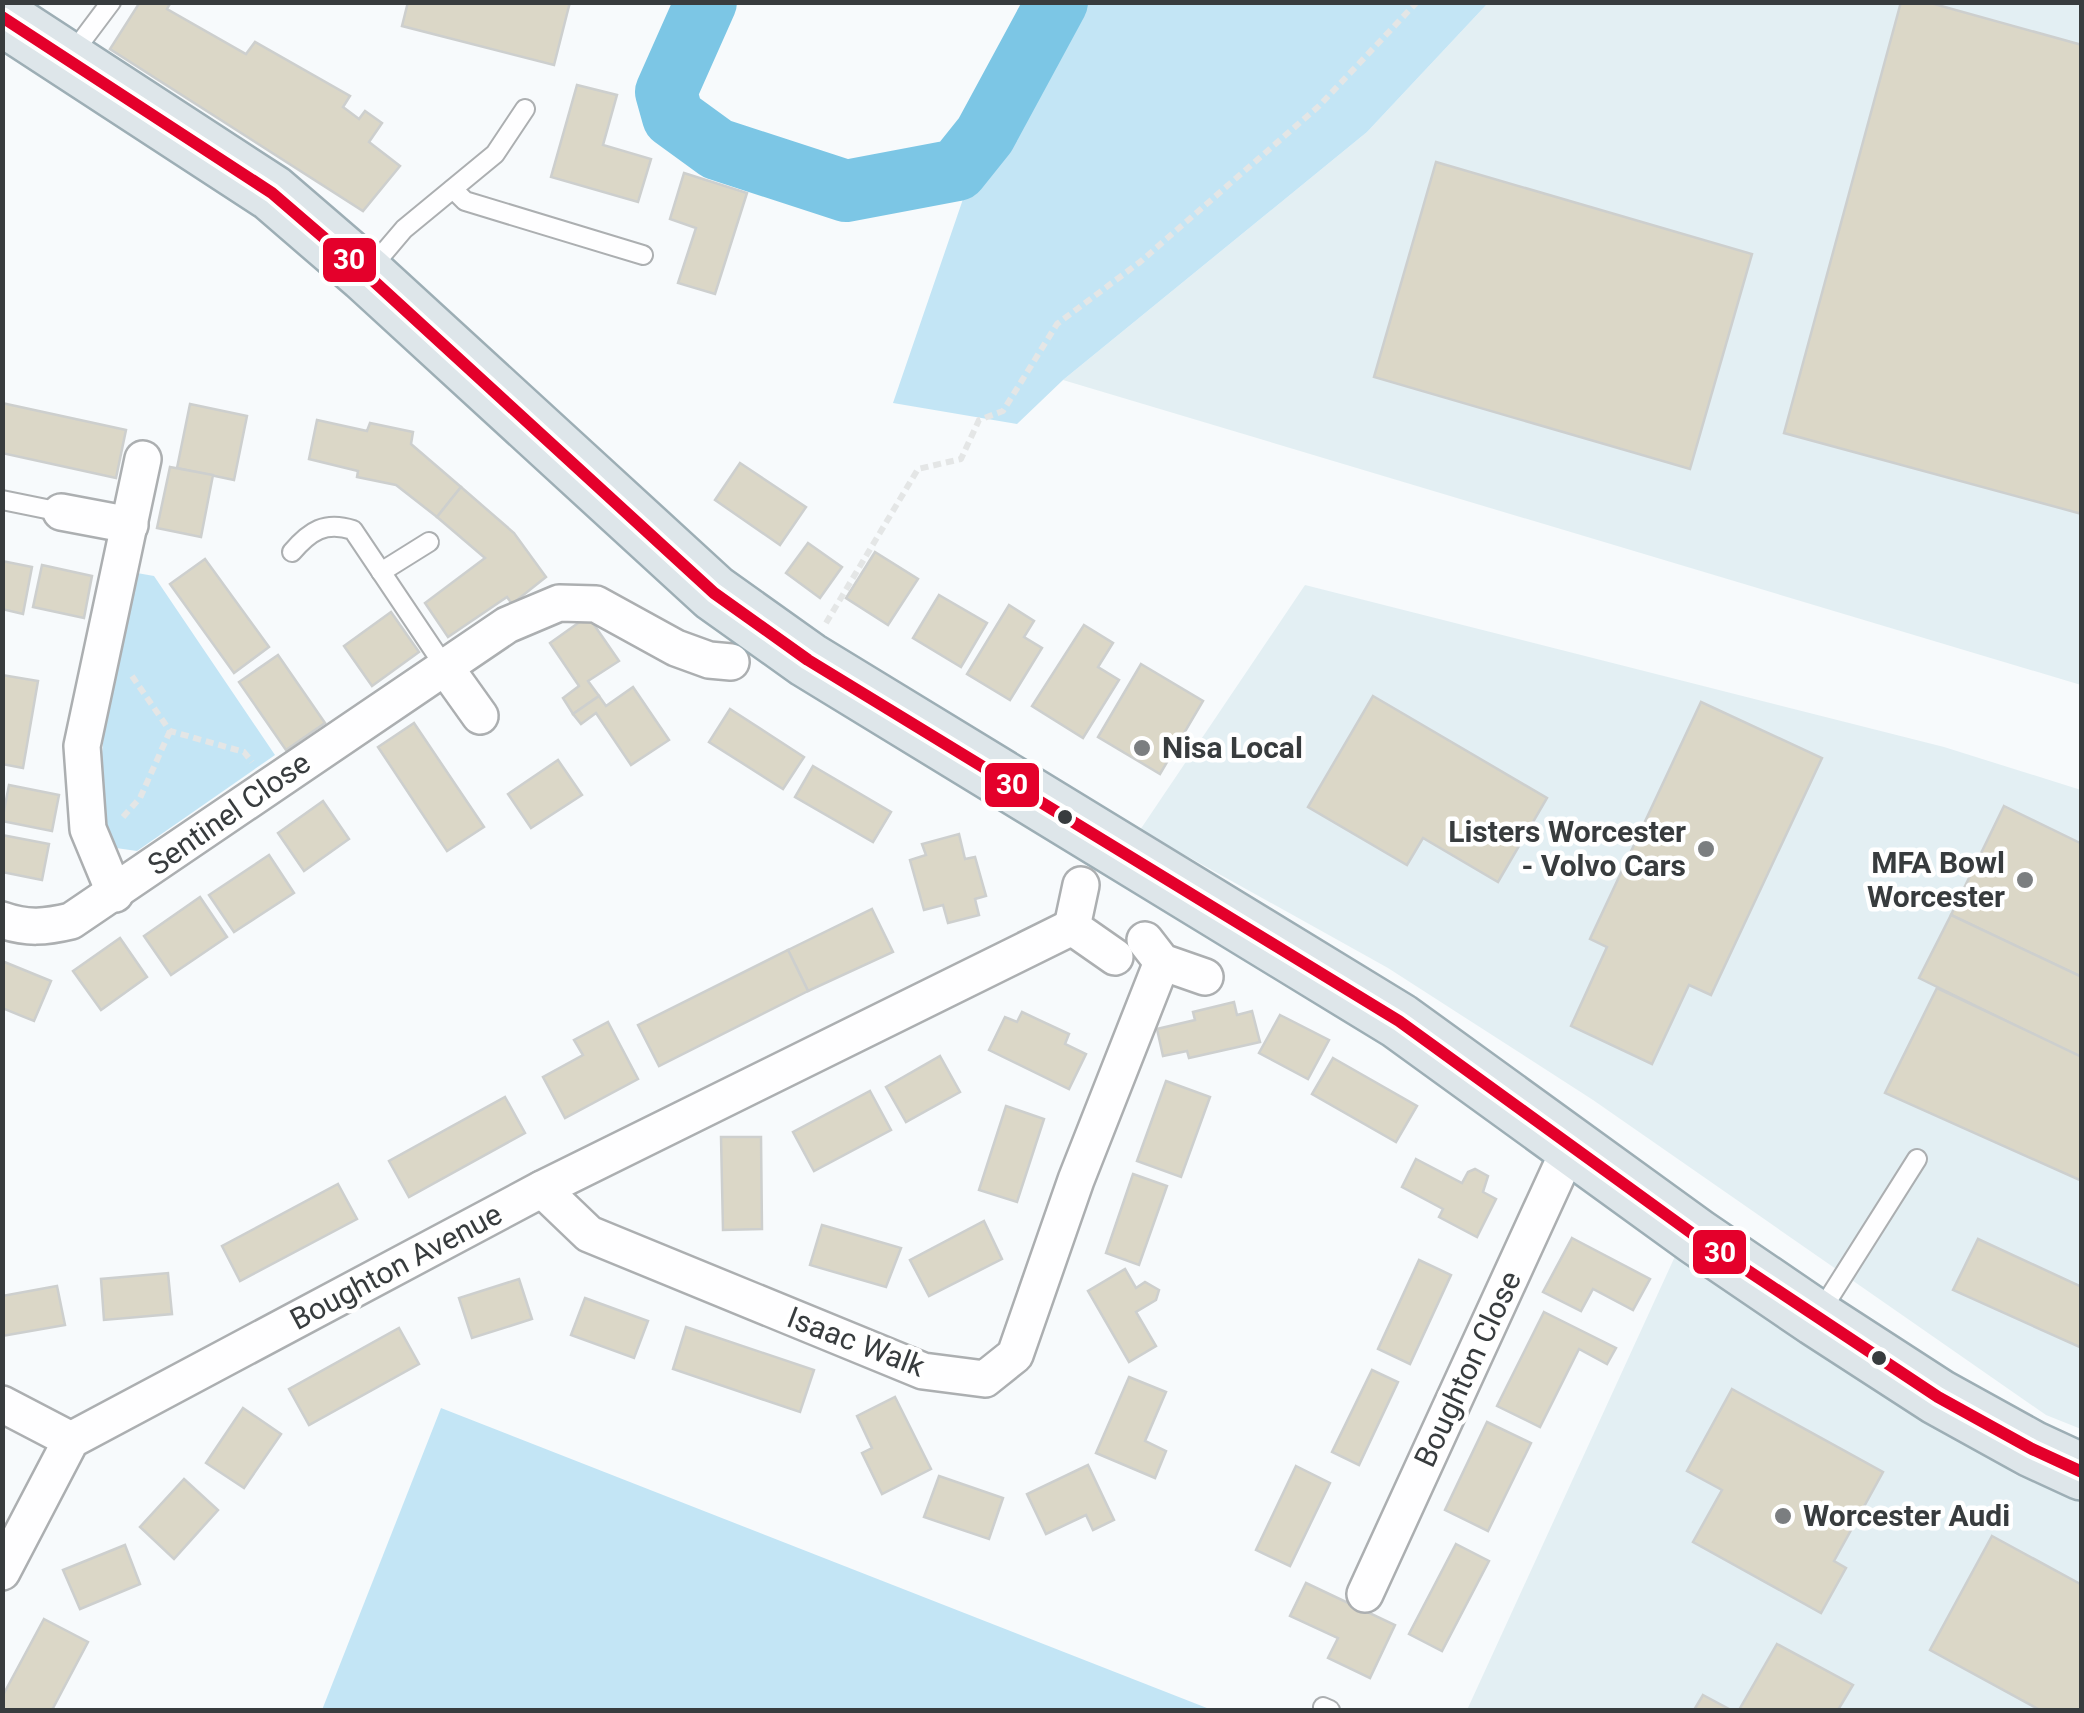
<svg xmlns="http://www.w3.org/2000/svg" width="2084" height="1713" font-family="Roboto,sans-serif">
<rect width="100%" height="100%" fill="#f7fafc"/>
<g fill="#e3eff3">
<path d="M1488,3h593v682l-1018,-305 304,-248z"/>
<path d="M1305,585l639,162 137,43v639l-35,-14 -453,-315 -205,-132 -248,-138z"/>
<path d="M1677,1252l339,223 65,28v207h-614z"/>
</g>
<g fill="#c3e5f5">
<path d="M1057,3h431l-121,129 -304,248 -46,44 -124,-21 92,-268z"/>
<path d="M137,573l17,3 121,179 -138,96 -21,-3c-37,-66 6,-203 21,-275z"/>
<path d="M441,1408l771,302h-890z"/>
</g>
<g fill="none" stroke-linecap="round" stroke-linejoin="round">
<path stroke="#7cc6e5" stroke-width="62" d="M706,2l-40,90 7,25 44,32 129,42 111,-21 28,-35 72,-133"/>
</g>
<g fill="#dbd7c7" stroke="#cdcfce" stroke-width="2.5">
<path d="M140,2h31l-4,7 79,45 9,-12 95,54 -7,11 16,12 6,-8 17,12 -13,19 31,24 -37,45 -253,-162z"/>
<path d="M408,2h162l-16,63 -152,-39z"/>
<path d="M1901,2h26l155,43v469l-298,-81z"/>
<path d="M577,85l40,10 -14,50 48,14 -13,43 -87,-25z"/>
<path d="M1436,162l316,92 -62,215 -316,-92z"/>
<path d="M684,173l63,20 -32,101 -37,-11 18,-55 -26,-9z"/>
<path d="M2,403l124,27 -10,48 -114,-25z"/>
<path d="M190,404l57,12 -13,64 -57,-12z"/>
<path d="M317,420l50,11 3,-8 43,9 -2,12 50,43 -24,30 -41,-32 -39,-8 1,-6 -49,-12z"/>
<path d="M740,463l66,44 -26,38 -65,-45z"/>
<path d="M170,467l43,8 -12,62 -44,-9z"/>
<path d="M461,487l53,46 32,44 -34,27 -5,-7 -59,40 -23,-34 60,-45 -48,-41z"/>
<path d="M808,543l34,24 -22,31 -34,-25z"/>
<path d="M875,552l43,27 -30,46 -42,-27z"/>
<path d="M205,559l64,88 -35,26 -64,-89z"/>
<path d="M2,561l30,6 -9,47 -21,-5z"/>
<path d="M42,565l50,11 -8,42 -51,-11z"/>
<path d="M939,595l48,28 -26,44 -48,-29z"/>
<path d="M1009,605l25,16 -10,16 18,11 -32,52 -43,-26z"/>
<path d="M391,612l28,40 -47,34 -28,-40z"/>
<path d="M588,616l31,45 -31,20 11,15 -26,18 -10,-16 16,-12 -29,-43z"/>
<path d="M1084,625l29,18 -15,24 21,13 -36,58 -51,-32z"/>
<path d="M278,655l47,68 -39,27 -47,-68z"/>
<path d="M1141,664l62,37 -43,73 -62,-37z"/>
<path d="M2,675l36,6 -15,87 -21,-4z"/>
<path d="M633,687l36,53 -38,25 -35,-52 -15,11 -8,-10 26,-18 7,10z"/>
<path d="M1373,696l174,102 -49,84 -75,-44 -16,27 -99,-58z"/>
<path d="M1701,702l121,56 -111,237 -22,-10 -37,79 -81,-38 36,-79 -17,-8z"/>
<path d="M730,709l74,48 -21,32 -74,-47z"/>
<path d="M414,723l70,104 -37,24 -69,-104z"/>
<path d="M558,760l24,35 -51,33 -23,-34z"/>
<path d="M813,766l78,46 -18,30 -78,-45z"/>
<path d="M9,785l50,10 -7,36 -50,-10z"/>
<path d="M323,801l26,38 -45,32 -26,-38z"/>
<path d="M2004,806l78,38v133l-131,-62z"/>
<path d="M959,834l6,25 10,-2 11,39 -11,3 4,16 -31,8 -5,-18 -19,5 -14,-50 16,-5 -4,-11z"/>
<path d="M2,835l47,9 -7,36 -40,-8z"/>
<path d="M269,855l25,38 -60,39 -25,-37z"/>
<path d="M200,897l27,40 -56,38 -27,-39z"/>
<path d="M872,909l21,43 -85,39 -20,-41z"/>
<path d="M1951,915l131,62v81l-163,-80z"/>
<path d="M120,938l27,39 -46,33 -28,-39z"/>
<path d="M788,950l20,41 -149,75 -21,-41z"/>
<path d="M2,961l49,20 -17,40 -32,-13z"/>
<path d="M1937,988l145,69v124l-197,-88z"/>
<path d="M1234,1002l3,13 15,-4 8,31 -71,16 -2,-7 -24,5 -6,-27 38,-9 -2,-8z"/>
<path d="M1022,1012l47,22 -4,10 21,10 -17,35 -80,-39 16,-33 12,5z"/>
<path d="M1280,1015l49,25 -21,39 -49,-26z"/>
<path d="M608,1022l30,57 -73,39 -22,-41 40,-22 -9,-15z"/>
<path d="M940,1056l20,36 -54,30 -20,-35z"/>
<path d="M1333,1058l84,48 -21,36 -84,-48z"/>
<path d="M1166,1081l44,16 -29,80 -44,-16z"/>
<path d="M870,1091l21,39 -77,41 -21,-39z"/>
<path d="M505,1097l20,36 -116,64 -20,-36z"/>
<path d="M1006,1106l38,13 -27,83 -38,-12z"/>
<path d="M721,1137h40l1,92 -39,1z"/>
<path d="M1416,1159l46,24 6,-11 7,-3 13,7 -5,16 13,7 -19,38 -38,-20 4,-8 -41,-22z"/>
<path d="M1133,1174l34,12 -28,79 -33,-12z"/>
<path d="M338,1184l19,35 -117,62 -18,-35z"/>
<path d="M984,1221l18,38 -73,37 -19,-36z"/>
<path d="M822,1225l79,23 -15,39 -76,-22z"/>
<path d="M1572,1238l78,41 -17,31 -40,-21 -12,22 -38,-19z"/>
<path d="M1978,1239l104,48v61l-129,-58z"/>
<path d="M1419,1260l32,15 -41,89 -32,-15z"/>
<path d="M1125,1269l11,19 9,-6 14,8 -3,10 -20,12 20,34 -27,16 -41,-71z"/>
<path d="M168,1273l4,41 -68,6 -3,-41z"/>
<path d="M519,1279l13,40 -60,19 -13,-40z"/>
<path d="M57,1286l8,39 -63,11v-40z"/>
<path d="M585,1298l63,23 -14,37 -63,-23z"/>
<path d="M1544,1312l72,36 -9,16 -28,-15 -39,78 -43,-21z"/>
<path d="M686,1327l128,43 -14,42 -127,-43z"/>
<path d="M399,1328l20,36 -110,61 -20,-36z"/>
<path d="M1372,1370l26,12 -39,83 -27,-13z"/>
<path d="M1129,1377l37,15 -21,49 21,10 -11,27 -59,-25z"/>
<path d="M1732,1389l151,83 -49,89 12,7 -25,45 -128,-71 29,-52 -35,-19z"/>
<path d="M895,1397l36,72 -49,25 -20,-41 10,-5 -15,-32z"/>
<path d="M243,1408l38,26 -37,54 -38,-25z"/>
<path d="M1487,1422l44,21 -43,88 -43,-21z"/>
<path d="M1088,1465l26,55 -21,10 -7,-15 -40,19 -19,-40z"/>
<path d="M1296,1466l34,17 -40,83 -34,-16z"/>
<path d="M939,1476l64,22 -14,41 -65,-22z"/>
<path d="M184,1479l34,31 -44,49 -34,-32z"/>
<path d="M1992,1536l90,49v125h-42l-110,-60z"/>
<path d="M1456,1544l33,17 -47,90 -33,-17z"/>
<path d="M125,1545l15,39 -60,25 -17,-39z"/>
<path d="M1306,1583l89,42 -25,53 -42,-20 10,-20 -48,-22z"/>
<path d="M44,1619l44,23 -36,68h-50v-13z"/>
<path d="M1777,1644l76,41 -15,25h-99z"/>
<path d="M1703,1695l28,15h-37z"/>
</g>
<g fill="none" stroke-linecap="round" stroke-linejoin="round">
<defs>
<g id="service">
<path d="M72,54l39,-52"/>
<path d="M453,189l12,12 178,54"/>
<path d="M370,269l34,-40 91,-75 30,-45"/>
<path d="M2,500l59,12"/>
<path d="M292,552c18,-21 33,-31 61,-22l92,137"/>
<path d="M381,572l48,-30"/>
<path d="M1819,1314l98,-155"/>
<path d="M1323,1707l7,3"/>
</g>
<g id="minor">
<path d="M61,512l69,13"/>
<path d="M445,667l35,49"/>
<path d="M1081,885l-9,42 43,30"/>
<path d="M115,894l-27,-65 -6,-83 61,-287"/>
<path d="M2,920c25,9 44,7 69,1l436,-296 52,-22 37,1 80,44 33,12 22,2"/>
<path d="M1145,940l17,22 43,15"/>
<path d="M542,1189l47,45 334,137 62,8 30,-24 61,-175 86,-218"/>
<path d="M2,1404l69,36"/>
<path d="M2,1572l69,-132 471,-251 530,-262"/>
<path d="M1365,1594l206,-449"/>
</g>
<path id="primary" d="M2,17l270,176 94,81 348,319 94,67 591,361 298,216 119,81 122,79 94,52 50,23"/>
</defs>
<use href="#service" stroke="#acafb1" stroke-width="22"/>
<use href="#minor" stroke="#acafb1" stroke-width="40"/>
<use href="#primary" stroke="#9daeb5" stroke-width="60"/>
<g stroke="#e4e6e6" stroke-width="6" stroke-dasharray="8 5" stroke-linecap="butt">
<path d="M826,623l92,-154 43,-10 18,-39 24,-9 54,-87 83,-62 179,-156 98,-104"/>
<path d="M132,676l38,55 74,21 8,10"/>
<path d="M123,817l17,-19 30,-67"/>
</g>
<use href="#service" stroke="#fefeff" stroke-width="18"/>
<use href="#minor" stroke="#fefeff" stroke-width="35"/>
<use href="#primary" stroke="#dee6ea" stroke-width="55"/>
<defs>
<path id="bus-1" d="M2,17l270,176 94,81 348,319 94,67 591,361 298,216 241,160 94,52 50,23"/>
</defs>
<use href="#bus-1" stroke="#fff" stroke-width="20"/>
<use href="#bus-1" stroke="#e4002b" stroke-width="12"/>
</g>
<g fill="#7b7e80" stroke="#fff" stroke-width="4">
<circle cx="1142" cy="748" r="10"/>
<circle cx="1706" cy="849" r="10"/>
<circle cx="2025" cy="880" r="10"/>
<circle cx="1783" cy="1516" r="10"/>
</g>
<g fill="#383c3e" stroke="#fff" stroke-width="4">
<circle cx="1065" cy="817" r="9"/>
<circle cx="1879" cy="1358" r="9"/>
</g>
<g text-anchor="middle" stroke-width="9" stroke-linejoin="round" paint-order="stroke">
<g font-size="30" font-weight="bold" fill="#383c3e" stroke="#fff" text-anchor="start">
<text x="1162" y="758">Nisa Local</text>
<text x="1686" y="842" text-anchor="end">Listers Worcester<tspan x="1686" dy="34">- Volvo Cars</tspan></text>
<text x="2005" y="873" text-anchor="end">MFA Bowl<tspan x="2005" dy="34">Worcester</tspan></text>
<text x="1803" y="1526">Worcester Audi</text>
</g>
<g font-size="30" fill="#383c3e" stroke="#fff">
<text transform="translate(229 814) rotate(-35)" y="10">Sentinel Close</text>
<text transform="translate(396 1267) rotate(-28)" y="10">Boughton Avenue</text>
<text transform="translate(856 1342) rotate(21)" y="10">Isaac Walk</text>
<text transform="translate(1468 1369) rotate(-65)" y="10">Boughton Close</text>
</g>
</g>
<g stroke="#fff" stroke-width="4">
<rect x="321" y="236" width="57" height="48" rx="10" fill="#e4002b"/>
<rect x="983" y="761" width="58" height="48" rx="10" fill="#e4002b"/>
<rect x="1691" y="1228" width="57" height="48" rx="10" fill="#e4002b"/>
</g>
<g font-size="28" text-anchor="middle" font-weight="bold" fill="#fff">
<text x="349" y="269">30</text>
<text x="1012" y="794">30</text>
<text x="1720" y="1262">30</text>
</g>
<rect width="2084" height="1713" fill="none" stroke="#383c3e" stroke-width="10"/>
</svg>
